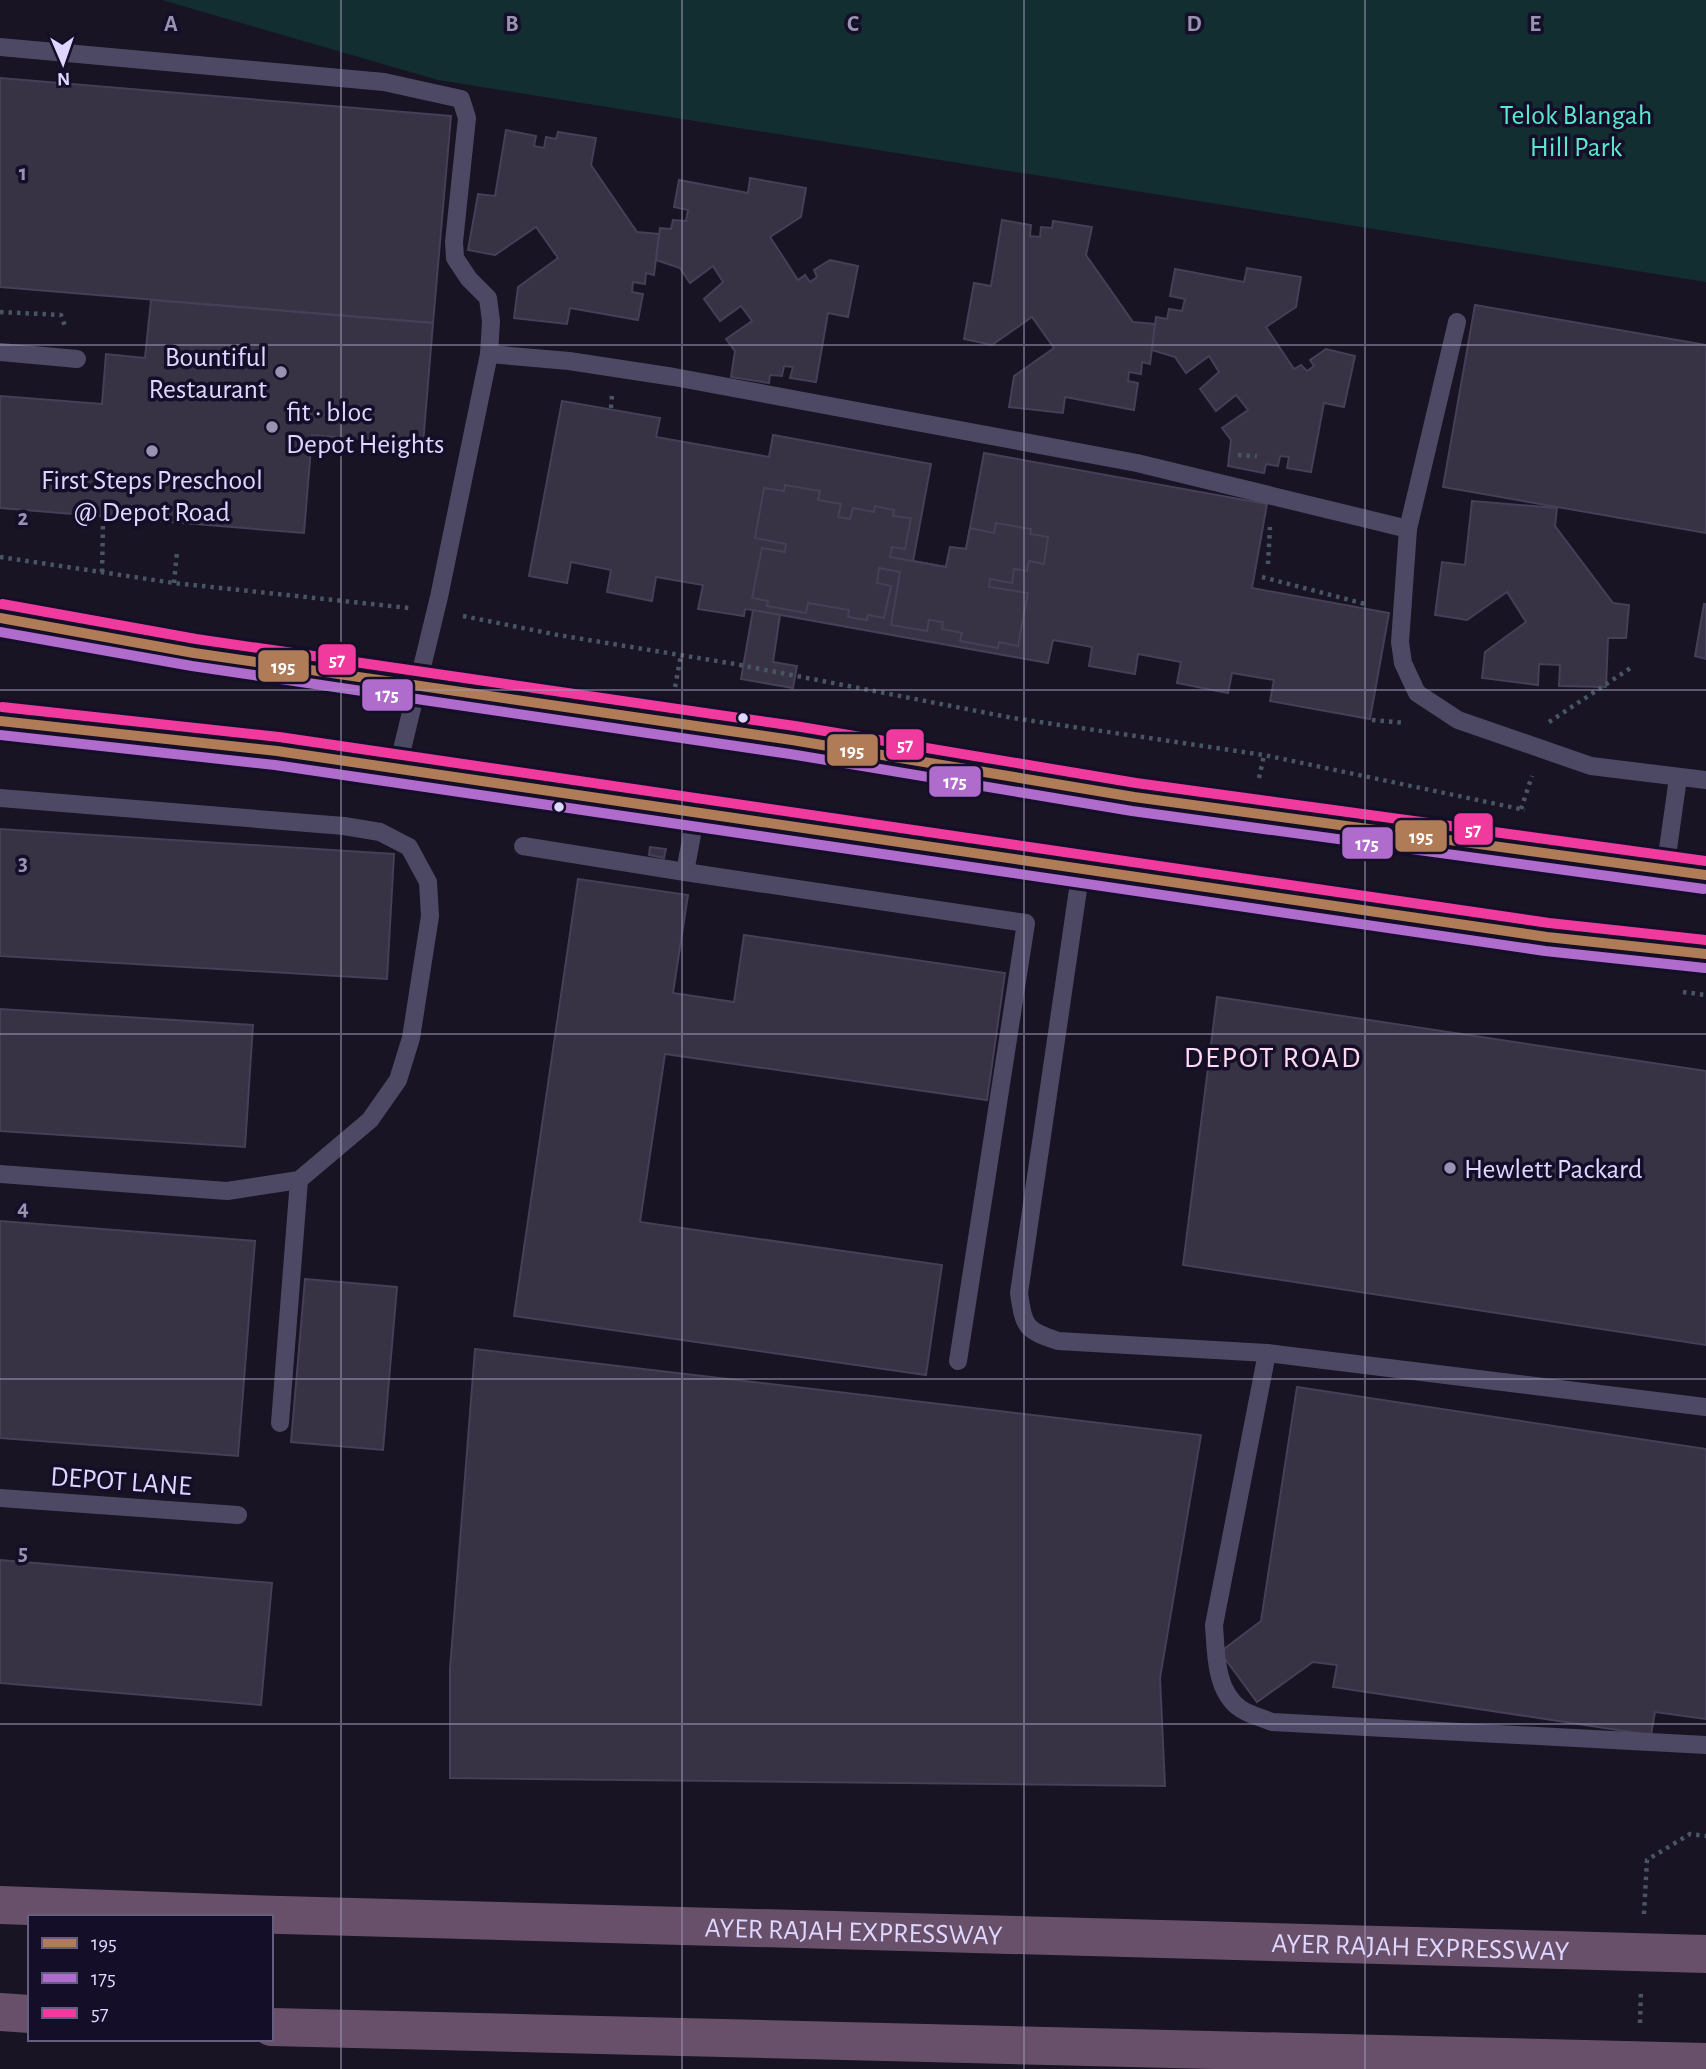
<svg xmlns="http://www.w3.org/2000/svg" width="1706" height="2069" font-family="'Alegreya Sans',sans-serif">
<rect width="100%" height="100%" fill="#181423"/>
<path fill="#122e31" d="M162,0h1544v282l-1268,-202z"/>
<g fill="#383245" stroke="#453f57" stroke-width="2">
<path d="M0,78l451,38 -18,207 -433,-36z"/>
<path d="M506,130l30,6 -2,10 10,2 2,-11 10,2 2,-7 38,6 -5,27 46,67 22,2 -5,41 -8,-2 -1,11 -12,-2 -1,10 11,2 -5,26 -68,-12 -3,16 -53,-6 4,-31 40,-29 -22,-31 -41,28 -27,-5 10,-56 17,2z"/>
<path d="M750,178l56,10 -5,29 -31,20 28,43 7,-5 5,7 7,-5 -3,-7 16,-10 28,6 -10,51 -20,-4 -12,69 -26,-4 3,-11 -9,-1 -2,10 -12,-1 -1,8 -38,-6 4,-26 -9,-12 26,-18 -11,-15 -21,15 -16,-22 19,-17 -10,-16 -23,17 -10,-15 -24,-8 4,-32 11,1 2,-9 13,1 2,-11 -14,-3 5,-27 69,13z"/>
<path d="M1002,220l29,5 -1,11 10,1 1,-10 11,1 1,-7 39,6 -6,28 47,67 22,2 -5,40 -8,-2 -1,12 -12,-2 -1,9 10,2 -4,27 -69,-13 -2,16 -54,-6 5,-31 40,-28 -22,-31 -40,28 -28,-6 10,-56 17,3z"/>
<path d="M1247,268l54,9 -5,30 -30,20 28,42 7,-4 6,6 7,-5 -4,-6 16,-11 29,7 -11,51 -20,-4 -13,69 -24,-4 2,-11 -9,-1 -2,10 -12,-2 -2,9 -36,-7 3,-26 -9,-12 26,-18 -12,-15 -20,16 -16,-22 19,-17 -10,-16 -23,17 -11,-16 -23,-7 4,-33 11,2 2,-10 13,2 3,-12 -15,-3 5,-27 69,13z"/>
<path d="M151,300l282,23 -10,121 -111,-9 -8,98 -304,-25v-112l102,8 4,-50 39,4z"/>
<path d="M1475,305l231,40v188l-263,-46z"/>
<path d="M562,401l98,17 -4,19 113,20 4,-22 158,29 -18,97 33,6 4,-20 16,2 18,-96 283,51 -15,84 137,25 -19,106 -100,-18 4,-21 -42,-7 -4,20 -51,-10 4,-21 -43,-8 -3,20 -46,-8 3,-19 -39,-7 -5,23 -295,-53 -8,-1 -1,7 -46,-7 5,-24 -47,-8 -4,24 -45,-9 4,-22 -40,-8 -4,21 -38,-7z"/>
<path d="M785,485l35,6 -2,9 23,4 -3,13 12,2 3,-11 21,4 1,-6 19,4 -1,6 18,2 -6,31 -13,-2 -2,10 56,10 4,-20 16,2 4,-21 24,5 2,-10 35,6 -1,5 18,3 -4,27 -15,-3 -2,10 -13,-2 -2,14 -22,-4 -1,8 39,6 -10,53 -19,-4 -1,6 -38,-7 2,-8 -20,-4 1,-7 -14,-2 -2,11 -36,-6 9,-53 -21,-4 -2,15 14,3 -7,32 -16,-3 -1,5 -19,-3 1,-7 -41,-7 -2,10 -39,-7 1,-5 -16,-3 10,-50 23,4 1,-8 -31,-6 9,-50 20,3z"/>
<path d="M1472,501l85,7 -2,18 58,77 16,2 -3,33h-18l-2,49 -47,-1 1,-21 -21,-1 -1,21 -56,-7 3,-26 41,-30 -19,-30 -40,28 -32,-5 7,-53 23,3z"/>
<path d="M1704,604h2v55l-11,-3z"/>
<path d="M753,610l27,5 -7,47 24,4 -4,22 -52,-9z"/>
<path d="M0,829l394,25 -7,125 -387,-23z"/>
<path d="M650,847l16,2 -2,9 -15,-3z"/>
<path d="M578,879l110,16 -15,98 61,9 10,-67 261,38 -18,127 -322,-46 -25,168 302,43 -16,110 -412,-59z"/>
<path d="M1217,997l489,74v274l-523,-80z"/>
<path d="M0,1009l253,16 -8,122 -245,-16z"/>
<path d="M0,1221l255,20 -17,215 -238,-18z"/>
<path d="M305,1279l92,8 -14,163 -92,-8z"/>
<path d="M475,1349l726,86 -41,243 5,108 -715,-8v-109z"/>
<path d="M1297,1387l409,62v270l-51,-7 -4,23 -318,-48 4,-22 -24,-3 -56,40 -37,-50 41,-31z"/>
<path d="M0,1560l272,23 -11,122 -261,-22z"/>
</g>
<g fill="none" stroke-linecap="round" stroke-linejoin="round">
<g stroke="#485565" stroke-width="4.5" stroke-dasharray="3.5 5" stroke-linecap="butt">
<path d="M0,312l61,3 5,14"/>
<path d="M611,408l1,-13"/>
<path d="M1238,455l19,1"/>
<path d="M0,557l174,26 235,25"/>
<path d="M1268,564l2,-37"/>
<path d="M102,572l1,-49"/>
<path d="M1262,577l107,28"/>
<path d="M174,583l3,-31"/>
<path d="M463,616l95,19 177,29 278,54 251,37 261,55"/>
<path d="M675,687l6,-32"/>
<path d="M1372,720l34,3"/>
<path d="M1549,722l83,-55"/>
<path d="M1259,778l5,-23"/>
<path d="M1521,809l11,-33"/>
<path d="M1683,992l23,3"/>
<path d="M1644,1914l3,-54 43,-26 16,2"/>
<path d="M1640,2023l1,-34"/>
</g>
<g stroke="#4d4964" stroke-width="18">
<path d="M0,47l384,35 77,17 6,19 -13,124 1,16 14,21 19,19 3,23 -2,33 -50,243 -42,173"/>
<path d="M1457,322l-49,207 -8,113 3,21 14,30 41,27 133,46 115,14"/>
<path d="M0,352l77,7"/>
<path d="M489,354l80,7 105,16 463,86 271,66"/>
<path d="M0,798l344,28 36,6 29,15 19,35 2,34 -19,122 -13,42 -28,40 -71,60 -72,11 -227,-17"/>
<path d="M696,813l-11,59 341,51 -68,438"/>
<path d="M523,846l162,26"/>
<path d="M1081,869l-62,424c5,34 6,37 39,48l209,12 439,54"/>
<path d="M1665,870l13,-92"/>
<path d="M1267,1353l-53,272c2,27 1,67 27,84 9,6 21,9 31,13l434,23"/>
<path d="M280,1423l19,-243"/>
<path d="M0,1498l238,17"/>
</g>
<g stroke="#4d4964" stroke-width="33">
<path d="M0,618c74,12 147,28 222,39 304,46 609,83 912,140l572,78"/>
<path d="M0,721l277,30 1270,186 159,17"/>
</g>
<g stroke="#68506a" stroke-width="38">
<path id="s1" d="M0,1905l248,9 1458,40"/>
<path d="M0,2012l30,2"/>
<path d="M271,2027l1435,35"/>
</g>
<defs>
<g id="bus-1">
<path d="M0,618l194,35 598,87 342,57 572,78"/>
<path d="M0,721l277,30 1270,186 159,17"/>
</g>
<g id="bus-2">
<path d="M0,632l192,34 598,88 342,57 572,78"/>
<path d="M0,735l275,30 1270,186 160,17"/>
</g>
<g id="bus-3">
<path d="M2,604l194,35 599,87 341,57 570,78"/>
<path d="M2,707l277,30 1270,186 157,17"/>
</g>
</defs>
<use href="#bus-1" stroke="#150e29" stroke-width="16"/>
<use href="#bus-2" stroke="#150e29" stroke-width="16"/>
<use href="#bus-3" stroke="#150e29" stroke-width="16"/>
<use href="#bus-1" stroke="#b07c57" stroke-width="10"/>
<use href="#bus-2" stroke="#b06ccc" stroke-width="10"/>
<use href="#bus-3" stroke="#f13a9d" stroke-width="10"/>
</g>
<path fill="none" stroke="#9993b2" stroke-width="2" stroke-opacity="0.55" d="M341,0v2069M682,0v2069M1024,0v2069M1365,0v2069M0,345h1706M0,690h1706M0,1034h1706M0,1379h1706M0,1724h1706"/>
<g fill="#9993b2" stroke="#150e29" stroke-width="2.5">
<circle cx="281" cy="372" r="7"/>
<circle cx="272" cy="427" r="7"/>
<circle cx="152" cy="451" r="7"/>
<circle cx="1450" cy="1168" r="7"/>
</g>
<g fill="#dfd7ff" stroke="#150e29" stroke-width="2.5">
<circle cx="743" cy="718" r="6"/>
<circle cx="559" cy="807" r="6"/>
</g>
<g text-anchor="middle" stroke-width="7" stroke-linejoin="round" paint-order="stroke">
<g font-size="28" fill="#5be7d0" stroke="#150e29">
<text x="1576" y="124">Telok Blangah<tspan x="1576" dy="32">Hill Park</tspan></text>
</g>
<g font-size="28" fill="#dfd7ff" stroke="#150e29" text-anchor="start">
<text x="267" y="366" text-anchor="end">Bountiful<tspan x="267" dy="32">Restaurant</tspan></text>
<text x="286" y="421">fit · bloc<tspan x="286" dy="32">Depot Heights</tspan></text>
<text x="152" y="489" text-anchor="middle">First Steps Preschool<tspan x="152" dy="32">@ Depot Road</tspan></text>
<text x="1464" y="1178">Hewlett Packard</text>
</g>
<g font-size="28" fill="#dfd7ff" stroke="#150e29">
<text transform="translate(121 1480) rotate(4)" y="10">DEPOT LANE</text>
<text dy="10" stroke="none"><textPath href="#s1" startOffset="854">AYER RAJAH EXPRESSWAY</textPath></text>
<text dy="10" stroke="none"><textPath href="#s1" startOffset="1421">AYER RAJAH EXPRESSWAY</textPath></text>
</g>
<g font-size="30" letter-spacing="2" fill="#ffd9ee" stroke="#150e29">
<text x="1273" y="1067">DEPOT ROAD</text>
</g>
</g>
<g font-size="23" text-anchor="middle" font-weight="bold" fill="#9993b2" stroke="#150e29" stroke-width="7" stroke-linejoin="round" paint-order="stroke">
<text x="171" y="31">A</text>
<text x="512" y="31">B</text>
<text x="853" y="31">C</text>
<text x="1194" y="31">D</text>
<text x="1535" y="31">E</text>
<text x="23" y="180">1</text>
<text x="23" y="525">2</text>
<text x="23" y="870">3</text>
<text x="23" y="1215">4</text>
<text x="23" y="1560">5</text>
</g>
<g stroke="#150e29" stroke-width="2.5">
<rect x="317" y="643" width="40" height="33" rx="7" fill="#f13a9d"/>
<rect x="257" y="649" width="53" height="34" rx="7" fill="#b07c57"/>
<rect x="361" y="678" width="53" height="34" rx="7" fill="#b06ccc"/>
<rect x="885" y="728" width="40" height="33" rx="7" fill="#f13a9d"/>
<rect x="826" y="733" width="53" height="34" rx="7" fill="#b07c57"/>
<rect x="928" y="765" width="54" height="33" rx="7" fill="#b06ccc"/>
<rect x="1453" y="812" width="41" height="34" rx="7" fill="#f13a9d"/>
<rect x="1394" y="819" width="54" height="34" rx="7" fill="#b07c57"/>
<rect x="1341" y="826" width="53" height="34" rx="7" fill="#b06ccc"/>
</g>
<g font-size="19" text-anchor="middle" font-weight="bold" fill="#fff">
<text x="337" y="666">57</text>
<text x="283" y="673">195</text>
<text x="387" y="701">175</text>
<text x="905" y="751">57</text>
<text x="852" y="757">195</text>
<text x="955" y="788">175</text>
<text x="1473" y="836">57</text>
<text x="1421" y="843">195</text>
<text x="1367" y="850">175</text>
</g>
<rect x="28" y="1915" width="245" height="126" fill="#150e29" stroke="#665e7f" stroke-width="2"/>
<rect x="42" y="1938" width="35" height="10" fill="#b07c57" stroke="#665e7f" stroke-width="2"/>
<text x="91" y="1950" font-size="21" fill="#dfd7ff">195</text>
<rect x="42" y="1973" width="35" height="10" fill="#b06ccc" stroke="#665e7f" stroke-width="2"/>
<text x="91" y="1985" font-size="21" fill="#dfd7ff">175</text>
<rect x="42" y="2008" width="35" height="10" fill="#f13a9d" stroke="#665e7f" stroke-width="2"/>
<text x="91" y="2020" font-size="21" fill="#dfd7ff">57</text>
<g transform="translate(63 63) rotate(178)" stroke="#150e29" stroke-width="5" paint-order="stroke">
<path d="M0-5L12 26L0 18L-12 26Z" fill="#dfd7ff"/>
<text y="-10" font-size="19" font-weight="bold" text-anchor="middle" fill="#dfd7ff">N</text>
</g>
</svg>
